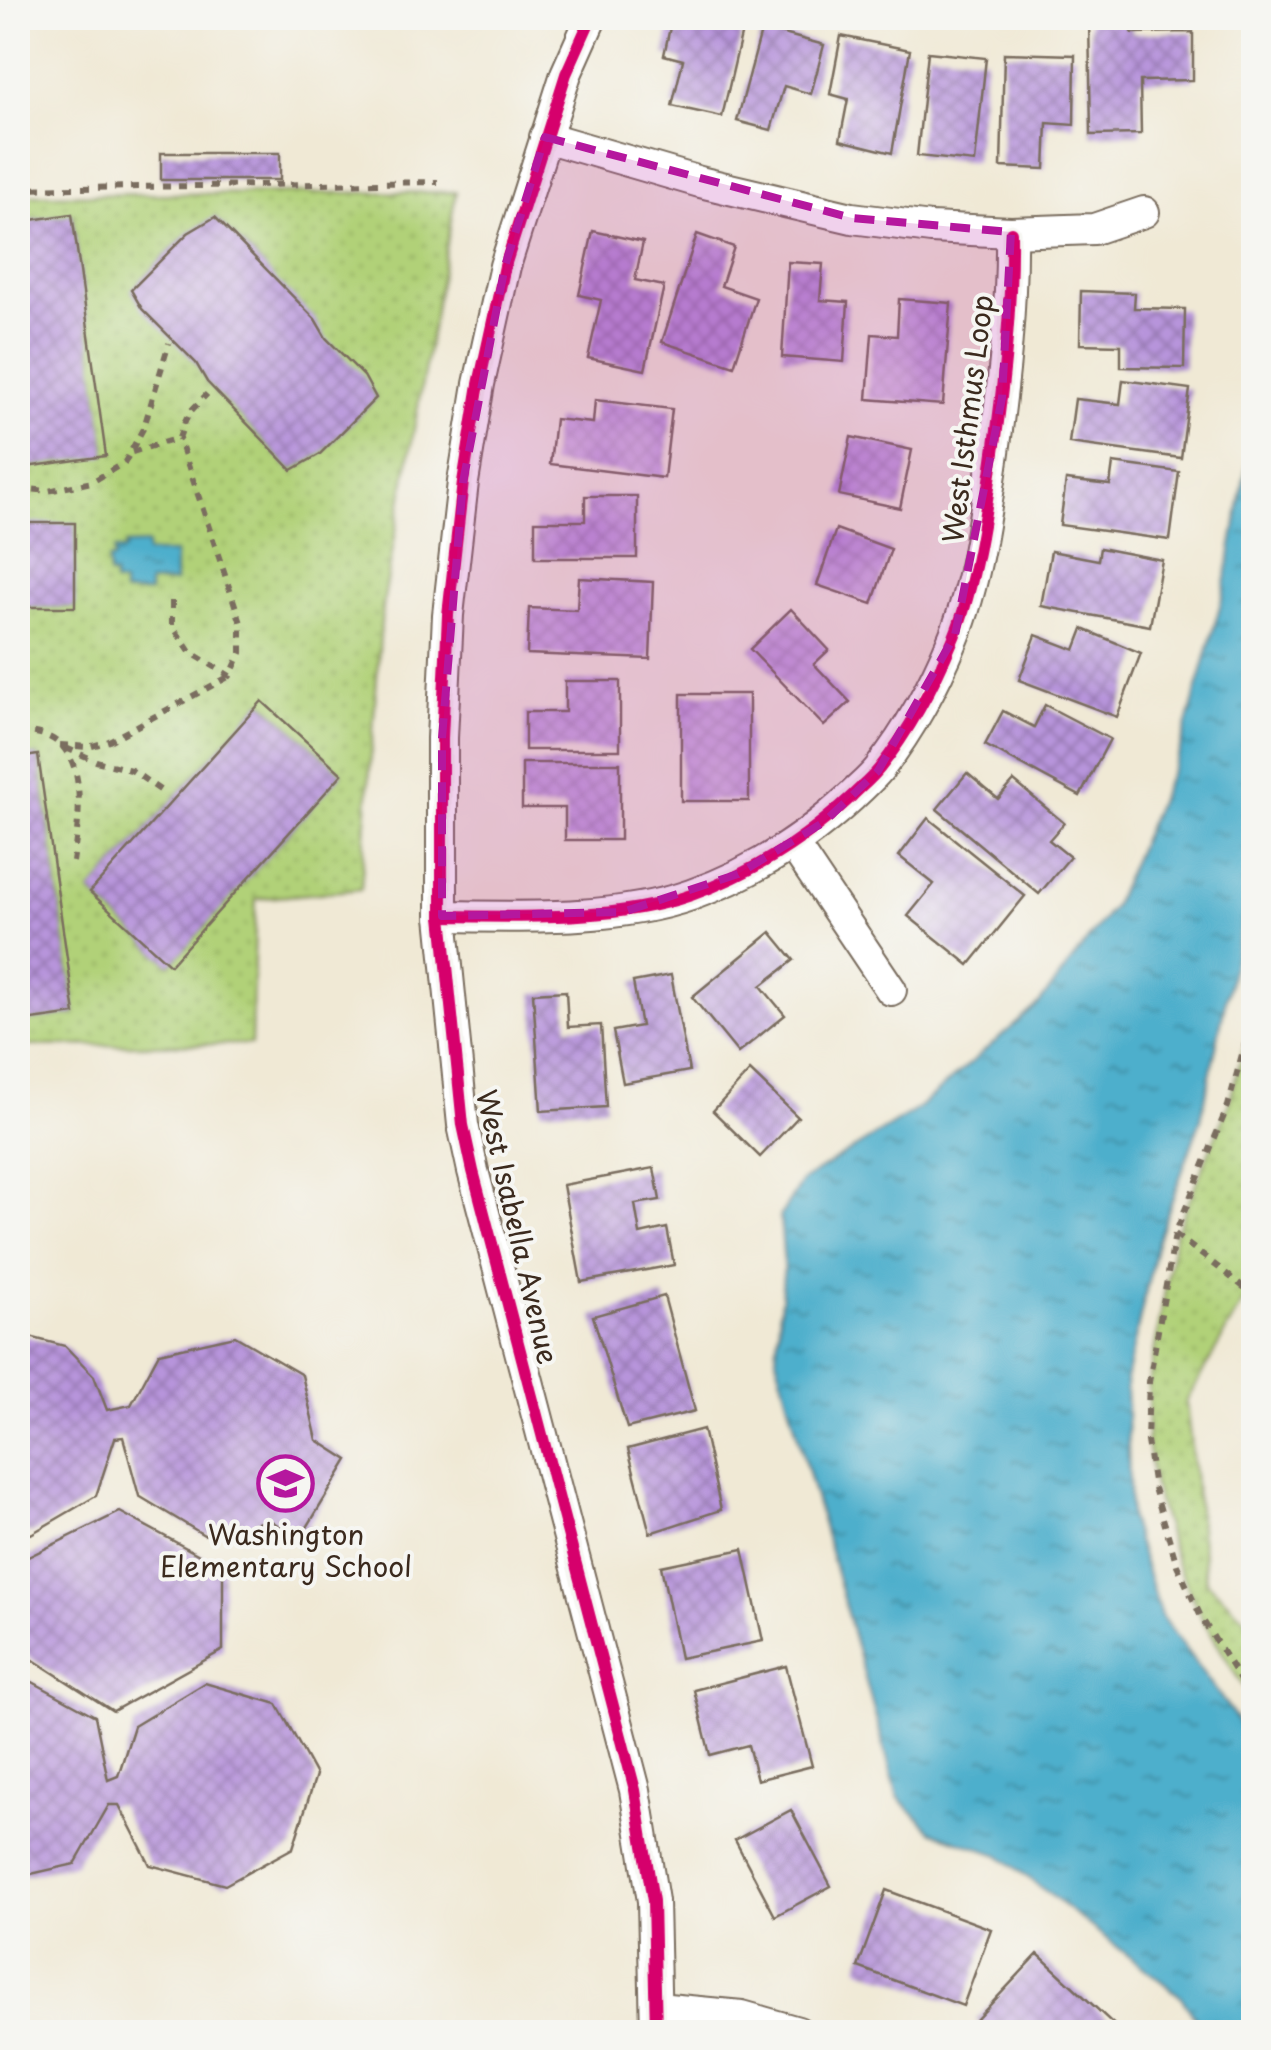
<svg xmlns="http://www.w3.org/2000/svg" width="1271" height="2050" font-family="'Playpen Sans',sans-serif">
<defs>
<pattern id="grass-dots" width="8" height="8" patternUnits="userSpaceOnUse" patternTransform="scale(2.5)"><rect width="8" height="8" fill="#b1d178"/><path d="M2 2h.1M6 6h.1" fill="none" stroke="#99b467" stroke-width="1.8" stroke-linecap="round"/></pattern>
<pattern id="water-ripples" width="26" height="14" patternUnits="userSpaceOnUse" patternTransform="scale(2.5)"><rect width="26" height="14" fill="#4dafcc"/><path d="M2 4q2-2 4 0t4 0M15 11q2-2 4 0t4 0" fill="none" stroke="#418fa5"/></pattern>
<pattern id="building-cross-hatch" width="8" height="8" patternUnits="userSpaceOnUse" patternTransform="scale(2.5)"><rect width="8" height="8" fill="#b794db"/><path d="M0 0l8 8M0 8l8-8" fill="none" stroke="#9679b1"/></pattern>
</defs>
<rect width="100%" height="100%" fill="#f6f6f2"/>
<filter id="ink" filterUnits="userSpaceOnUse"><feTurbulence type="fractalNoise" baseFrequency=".01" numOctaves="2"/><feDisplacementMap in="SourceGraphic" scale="20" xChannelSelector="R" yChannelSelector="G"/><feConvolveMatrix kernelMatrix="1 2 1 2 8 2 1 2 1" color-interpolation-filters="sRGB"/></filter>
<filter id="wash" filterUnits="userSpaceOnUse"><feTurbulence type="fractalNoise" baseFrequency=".0048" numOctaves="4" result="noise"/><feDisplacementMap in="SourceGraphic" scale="40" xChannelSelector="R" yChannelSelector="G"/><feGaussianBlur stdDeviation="2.25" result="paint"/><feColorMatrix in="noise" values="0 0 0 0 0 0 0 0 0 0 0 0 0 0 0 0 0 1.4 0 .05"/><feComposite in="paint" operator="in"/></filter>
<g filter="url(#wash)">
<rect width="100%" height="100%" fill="#f0e9d5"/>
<g fill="url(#grass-dots)" stroke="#767e4b" stroke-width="2.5" fill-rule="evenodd">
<path d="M456,192l-74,418 -21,279 -105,10 -5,145 -233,2v-24l57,-8 -36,-258 -21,2v-290l88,-13 -34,-240 -54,7v-27zM215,218l38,37 123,143 -56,56 -28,16 -85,-88 -11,-19 -64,-73 56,-57zM74,523v84h-53zM125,545l22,8 2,39 -26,-9 -9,-8v-15l11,-10zM262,701l80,72 -172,192 -80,-73z"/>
<path d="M1253,995v289l-67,118 20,179 47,45v77l-52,-86 -24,-52 -23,-77 -7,-47 2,-59 26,-148 53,-128 19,-70z"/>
</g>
<g fill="url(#water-ripples)" stroke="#446c75" stroke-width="2.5">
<path d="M1253,430v446l-8,31 -44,212 -44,123 -31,137 4,140 31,97 75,102 17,36v278h-47l-27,-37 -180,-140 -66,-23 -35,-35 -122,-440 8,-93 -4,-48 22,-35 114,-71 123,-106 74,-97 66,-154 44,-158z"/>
<path d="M147,544v9h28v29l-26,1v10h-26v-9l-9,-1v-8h-5l-1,-15 6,-1v-9h11v-5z"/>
</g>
<g id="blocks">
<g fill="url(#building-cross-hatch)">
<path d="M672,18h73l-23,99 -50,-11 11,-46 -19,-5z"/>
<path d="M1089,18h43v15l61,-1v48l-53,1 1,53 -50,1z"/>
<path d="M762,28l62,17 -13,49 -27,-8 -13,44 -34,-9z"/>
<path d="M841,36l69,14 -18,103 -52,-13 8,-41 -18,-5z"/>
<path d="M928,52l58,6 -11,104 -58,-6z"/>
<path d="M1004,53l71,2 -1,70 -27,-2 -2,46 -44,-2z"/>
<rect x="161" y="153" width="119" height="27"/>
<path d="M72,214l34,242 -88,12v-246z"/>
<path d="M215,217l100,102 11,19 38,38 12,22 -56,56 -28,16 -85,-88 -11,-19 -54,-54 -11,-19 57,-57z"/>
<path d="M593,231l50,11 -8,38 29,6 -19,84 -57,-12 13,-58 -22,-5z"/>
<path d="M697,234l37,13 -13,39 35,12 -22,68 -72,-24z"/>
<path d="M788,262l35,2 -3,36 28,2 -4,60 -62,-5z"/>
<path d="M1081,291l54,2 -1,15 51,1 -1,59 -63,-1v-22l-41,-1z"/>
<path d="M899,299l52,4 -8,102 -76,-6 5,-65 25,2z"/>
<path d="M1123,380l67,9 -9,69 -112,-15 6,-44 45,5z"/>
<path d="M595,400l77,9 -8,69 -114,-14 5,-45 38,4z"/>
<path d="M851,437l61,13 -12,58 -61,-13z"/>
<path d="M1113,463l66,9 -9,68 -110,-15 6,-45 44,5z"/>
<path d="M585,496h52v62h-102v-37h50z"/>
<rect x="21" y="523" width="54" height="84"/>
<path d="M836,529l55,20 -19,55 -55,-19z"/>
<path d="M1100,548l62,12 -12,66 -109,-20 10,-55 47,9z"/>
<path d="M579,578l74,4 -3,77 -123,-5 2,-46 48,2z"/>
<path d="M791,609l38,41 -15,14 36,38 -26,24 -74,-77z"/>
<path d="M1083,629l58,24 -24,64 -98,-37 17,-45 39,15z"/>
<path d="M565,681h55v69h-95v-38h40z"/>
<rect x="681" y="694" width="68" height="107"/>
<path d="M262,701l80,73 -172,191 -80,-73z"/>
<path d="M1045,705l65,34 -30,57 -95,-51 18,-34 31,16z"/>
<path d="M38,755l37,259 -57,8v-264z"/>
<path d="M522,763h98v77h-55v-32h-43z"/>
<path d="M967,773l31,26 16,-18 50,42 -15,17 21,17 -31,37 -102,-85z"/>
<path d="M928,818l97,78 -56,69 -61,-49 26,-32 -35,-28z"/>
<path d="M771,932l23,28 -33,26 24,29 -47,38 -46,-56z"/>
<path d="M671,975l18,96 -66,12 -10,-52 28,-5 -8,-44z"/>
<path d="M566,991l2,36 33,-2 5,82 -65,4 -8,-118z"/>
<path d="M750,1071l48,46 -38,40 -47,-46z"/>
<path d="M654,1168l6,32 -25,4 5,30 27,-6 7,37 -93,17 -18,-97z"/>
<path d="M664,1296l31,115 -68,17 -34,-112z"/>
<path d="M18,1334l47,12 29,30 13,34 24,-5 28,-52 76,-17 67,39 15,65 31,20 -48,79 -30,-19 -66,15 -65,-39 -16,-59 -8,1 -19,58 -65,38 -13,-4z"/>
<path d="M703,1429l18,81 -71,23 -22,-84z"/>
<path d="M120,1512l103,56v82l-110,61 -95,-61v-88z"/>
<path d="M743,1549l20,92 -83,17 -19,-92z"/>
<path d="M786,1666l26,100 -55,14 -9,-35 -38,10 -16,-65z"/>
<path d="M29,1680l66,36 13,64 10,-4 16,-50 71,-43 72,21 39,71 -23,73 -68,37 -75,-20 -31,-60h-10l-34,59 -57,13v-194z"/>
<path d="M791,1810l40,76 -56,30 -40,-76z"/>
<path d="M886,1890l105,39 -28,77 -105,-39z"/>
<path d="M1038,1954l84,78h-133l-13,-12z"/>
</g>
</g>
</g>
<g filter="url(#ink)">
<use href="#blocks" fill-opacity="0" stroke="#7a6d5e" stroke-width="2.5"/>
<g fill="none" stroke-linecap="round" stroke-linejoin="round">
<defs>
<g id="minor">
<path d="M591,18l-25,56 -61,192 -26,118 -16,98 -15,133 -6,123v178l21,209 10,46 162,619 18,111 3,131"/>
<path d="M545,137l155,45 152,36 79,10 80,4 83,-3 50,-17"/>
<path d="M793,844l98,146"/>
<path d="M442,916c79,1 174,5 249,-21 60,-21 115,-56 161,-99 9,-9 19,-17 27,-27 31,-39 56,-86 75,-132 22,-53 32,-128 40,-185 10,-73 18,-146 17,-220"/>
<path d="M657,2008l85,8 56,16"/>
</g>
</defs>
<use href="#minor" stroke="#7a6d5e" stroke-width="34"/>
<g stroke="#7a6d5e" stroke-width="6" stroke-dasharray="8 8" stroke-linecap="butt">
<path d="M18,189l420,-7"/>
<path d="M132,452l47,-14 9,-24 19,-20"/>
<path d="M18,488l30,3 44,-9 33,-20 19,-35 25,-84"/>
<path d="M172,601v24l18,27 40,24 11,-23v-30l-62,-185"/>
<path d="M18,732c76,-3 62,80 55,130"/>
<path d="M60,745l29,2 20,-6 121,-65"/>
<path d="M66,748l30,13 35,9 29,20"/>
<path d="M1254,992l-7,44 -19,70 -53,128 -26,148 -2,59 7,47 23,77 24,52 53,86"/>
<path d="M1175,1234l79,61"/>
</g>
<use href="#minor" stroke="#fff" stroke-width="30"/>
<defs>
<g id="cycleway">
<path d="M591,18l-25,56 -61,192 -26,118 -16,98 -15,133 -6,123v178l21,209 10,46 162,619 18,111 3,131"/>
<path d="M442,916c79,1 174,5 249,-21 60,-21 115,-56 161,-99 9,-9 19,-17 27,-27 31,-39 56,-86 75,-132 22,-53 32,-128 40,-185 10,-73 18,-146 17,-220"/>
</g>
</defs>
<use href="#cycleway" stroke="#f6f6f2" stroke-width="19"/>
<use href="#cycleway" stroke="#d6006c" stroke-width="12"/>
</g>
</g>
<path fill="#b5179e" fill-opacity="0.2" stroke="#b5179e" stroke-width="8" stroke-dasharray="20 12" stroke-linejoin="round" d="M545,137l307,81 159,14 -9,166 -47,237 -77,136 -54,51 -86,52 -115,38 -181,4v-178l21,-256 42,-216z"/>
<defs>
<symbol id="school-ring" viewBox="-11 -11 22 22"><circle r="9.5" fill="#f6f6f2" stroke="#b5179e" stroke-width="1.5"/><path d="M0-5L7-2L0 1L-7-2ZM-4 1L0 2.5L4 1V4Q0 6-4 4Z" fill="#b5179e"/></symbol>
</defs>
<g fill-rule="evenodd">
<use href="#school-ring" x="254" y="1452" width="63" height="63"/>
</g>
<g text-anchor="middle" stroke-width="8" stroke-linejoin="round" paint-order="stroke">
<g font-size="28" fill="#3b2a1e" stroke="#f6f6f2">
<text transform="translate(968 419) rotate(-83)" y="10">West Isthmus Loop</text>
<text transform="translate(517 1227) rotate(77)" y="10">West Isabella Avenue</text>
</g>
<g font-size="28" fill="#3b2a1e" stroke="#f6f6f2">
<text x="286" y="1545">Washington<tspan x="286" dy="32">Elementary School</tspan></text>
</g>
</g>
<rect width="1271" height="2050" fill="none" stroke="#f6f6f2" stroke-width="60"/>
</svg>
